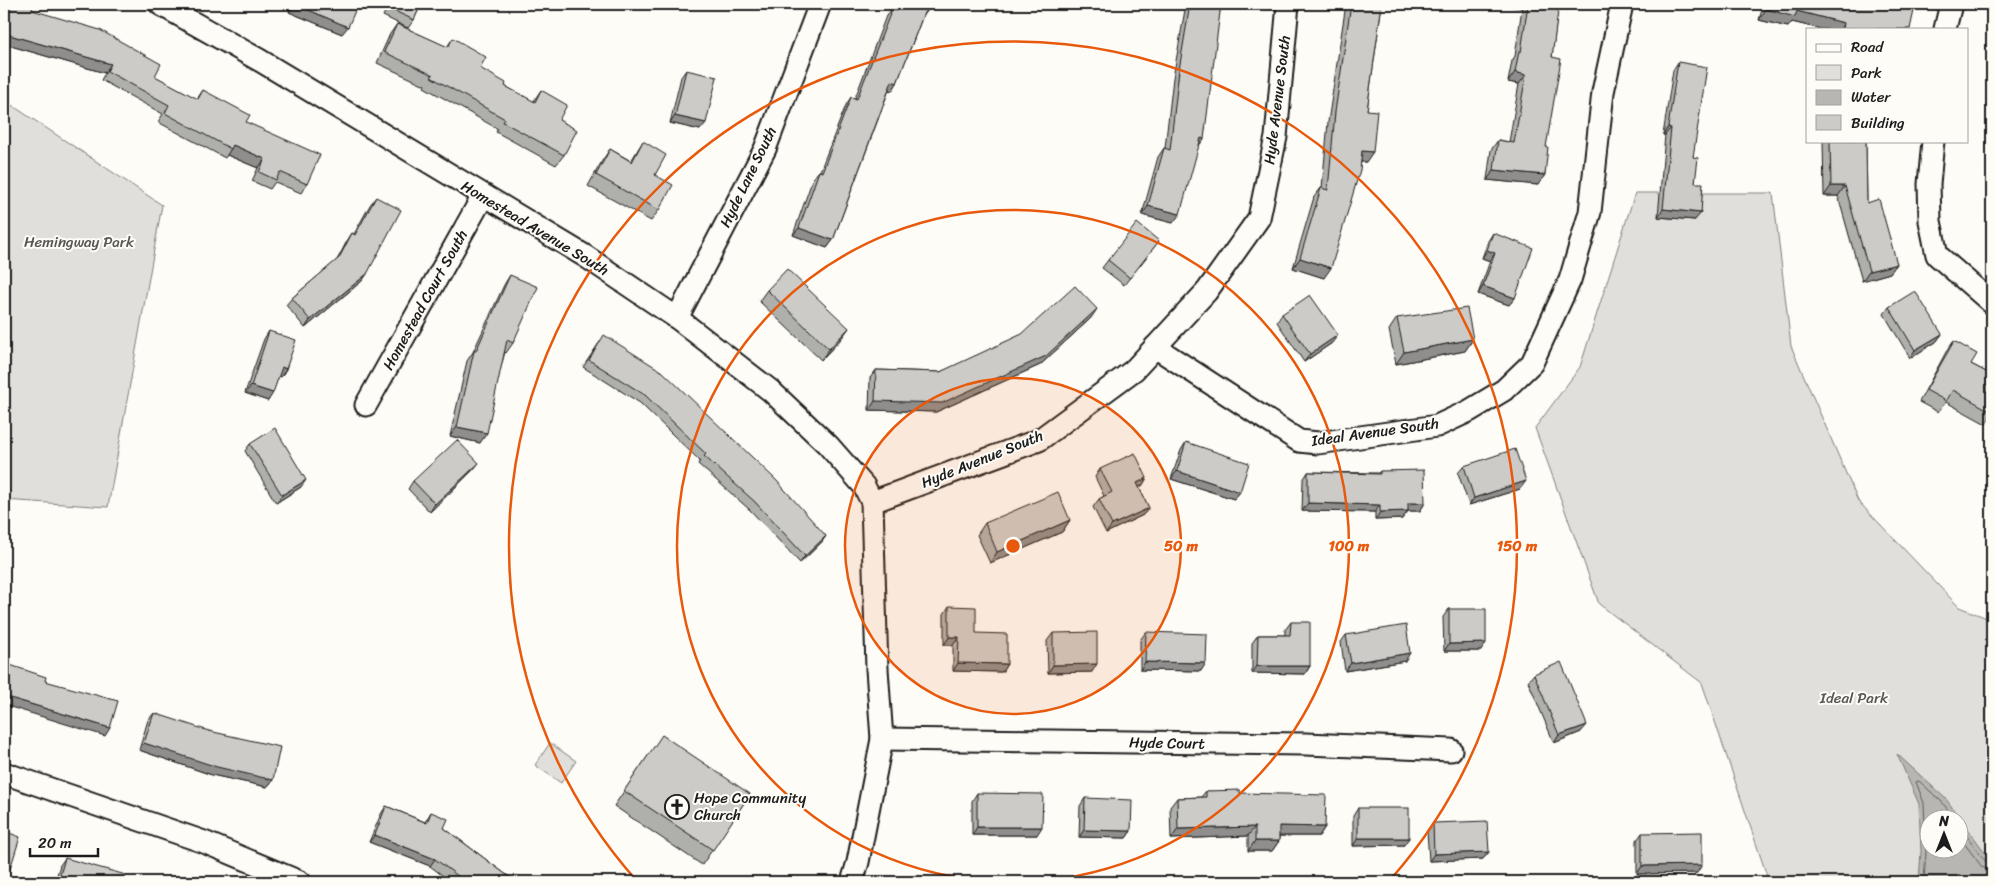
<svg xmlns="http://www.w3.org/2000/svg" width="1996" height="886" font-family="Sriracha,sans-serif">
<rect width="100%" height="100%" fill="#fdfcf7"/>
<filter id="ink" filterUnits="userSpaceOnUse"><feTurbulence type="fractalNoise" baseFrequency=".02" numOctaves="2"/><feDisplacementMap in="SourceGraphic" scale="10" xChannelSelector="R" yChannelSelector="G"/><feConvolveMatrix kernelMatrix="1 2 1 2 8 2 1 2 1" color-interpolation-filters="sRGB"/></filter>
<g filter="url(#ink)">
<g fill="#e0dfdb" stroke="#7e7e7c" fill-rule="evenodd">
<path d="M4,100l158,105 -54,302 -104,-7z"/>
<path d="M1635,193h138l18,153 67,155 101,106 33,13v262h-223l-67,-199 -103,-79 -64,-176 45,-61zM1928,818h30v30h-30z"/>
<path d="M550,743l26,18 -15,22 -26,-18z"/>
</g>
<path fill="#b7b6b2" stroke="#797876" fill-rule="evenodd" d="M1897,754l49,45 46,63v20h-73l2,-31 -2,-47zM1928,818h30v30h-30z"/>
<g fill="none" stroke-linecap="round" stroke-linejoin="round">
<g stroke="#5a5a58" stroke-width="1">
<path d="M1958,824l28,38 6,2"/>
<path d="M1958,835l24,32 10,4"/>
<path d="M1924,882l2,-31 -2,-48 -8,-21 3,-1 23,21 12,16"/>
</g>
<defs>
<g id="street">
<path d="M160,4l101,57 324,195 92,62 94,73 57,54 36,41 8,16 5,167 5,70 -24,123 -6,20"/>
<path d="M1945,29l6,-25"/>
<path d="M1933,141l-4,43 1,37 7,34 55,48"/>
<path d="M677,318l88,-169 55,-145"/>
<path d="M1155,347l144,94 19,2 119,-17 32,-15 35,-21 28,-27 38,-83 20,-68 13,-120 19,-88"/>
<path d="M366,405l117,-209"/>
<path d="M872,502l167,-62 95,-70 73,-79 52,-73 17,-81 12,-133"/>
<path d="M882,739l424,5 145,6"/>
<path d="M4,773l200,69 96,40"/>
</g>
</defs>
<use href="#street" stroke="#1c1c1c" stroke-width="25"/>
<use href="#street" stroke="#fdfcf7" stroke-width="21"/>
</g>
<g fill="#afafac" stroke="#1c1c1c">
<path d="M4,4l28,6 165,89 6,-9 43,32 61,62 -6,9 -26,-11 -5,7 -18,-8 6,-13 -31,-13 -2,3 -67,-36 5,-8 -62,-34 4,-7 -101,-29z"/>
<path d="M287,4h71l-16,30 -53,-22 2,-6z"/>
<path d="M389,4h32l-7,16 -6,8 -25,-12z"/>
<path d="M896,4h35l-6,10 -1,-1 -27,70 -5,8 -3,-1 -56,150 -6,8 -34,-13 20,-57 6,-7h1l26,-66 5,-8 4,1 31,-82 6,-7 2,1z"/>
<path d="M1186,4h35l-23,142 -25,77 -31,-8 16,-58 6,-9h1l8,-70z"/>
<path d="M1346,4h36l-15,106 -1,52h-5l-37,116 -31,-10 21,-71 7,-9h1l6,-66z"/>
<path d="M1509,4h56l-3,4 -4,-1 -6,50 -14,128 -51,-5 4,-30 7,-10 11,2 10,-58 -11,-2 4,-21 3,-5 7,-48 -13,-2z"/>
<path d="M1754,4h120l13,3 3,-3h16l4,25h-89l-29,-7 -4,5 -29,-7 4,-14z"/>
<path d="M397,24l50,23 6,-9 27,30 25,18 28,16 8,-12 18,30 5,35 -8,10 -60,-33 2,-3 -74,-42 1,-2 -48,-22 13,-29z"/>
<path d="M1678,62l15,95 2,26v37l-37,-3 7,-82h-2l10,-65z"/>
<path d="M686,70l14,60 -30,-7 11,-46z"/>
<path d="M643,141l12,34 4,35 -8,11 -63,-35 14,-25 8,-12 21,12z"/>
<path d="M1823,141h43l1,62 30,61 -7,9 -28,8 -24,-85h-14z"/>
<path d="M376,197l-9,77 -5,7 -57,47 -19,-23 6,-7 45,-38 10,-19 5,-8 2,1 16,-29z"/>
<path d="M1992,197v11l-4,-5z"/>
<path d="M1493,233l22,65 -6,7 -31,-11 12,-33 -8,-3 6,-17z"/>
<path d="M1159,241l-35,44 -22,-17 6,-8z"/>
<path d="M510,275l3,68 -7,10 -1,-1 -25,91 -30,-7 17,-75 6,-9 31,-67z"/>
<path d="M767,290l74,49 -20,21 -62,-59z"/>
<path d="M1889,307l53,27 -6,8 -26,16 -26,-44z"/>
<path d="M1282,314l50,29 -28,19 -27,-40z"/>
<path d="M1091,318l-51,47 -104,47 -67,-2 1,-32 6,-8 64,2z"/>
<path d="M1397,318l76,21 -8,12 -69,13 -7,-34z"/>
<path d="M269,331l17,38 -5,8 -2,-1 -11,25 -23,-8 19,-54z"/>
<path d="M1954,341l17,23 21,11v40l-6,9 -40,-22 -8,10 -19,-10 27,-50z"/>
<path d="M599,343l227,193 -5,7 -21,20 -50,-53 -52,-46 2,-3 -60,-58 -57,-36z"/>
<path d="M1186,442l54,50 -6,7 -63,-20 10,-29z"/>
<path d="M250,444l51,43 -25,16 -31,-52z"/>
<path d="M1464,466l56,23 -51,16 -11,-32z"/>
<path d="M1100,469l47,9 -5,8 -3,1 10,21 -6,7 -37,18 -13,-26 6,-8 5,-3 -9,-19z"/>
<path d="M473,470l-43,42 -22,-23 5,-8z"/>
<path d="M1380,471l45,32 -5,8h-12l-6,8 -27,1v-8l-73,-1 1,-31 5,-8 70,1z"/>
<path d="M1070,520l-8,12 -72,31 -13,-28 8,-12z"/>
<path d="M949,606l58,58 -5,8 -49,-1v-26h-9v-31z"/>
<path d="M1449,609l32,42h-37l-1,-34z"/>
<path d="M1291,622l19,44 -5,8 -53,-1v-30l6,-8h27v-5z"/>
<path d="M1146,632l55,39 -61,-1v-30z"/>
<path d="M1053,633l39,39 -44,1 -1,-32z"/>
<path d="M1346,635l59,26 -60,10 -4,-29z"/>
<path d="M1534,674l47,58 -27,11 -26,-62z"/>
<path d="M154,713l119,67 -6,7 -55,-12 -73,-25 9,-30z"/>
<path d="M652,750l98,44 -48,71 -88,-59z"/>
<path d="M1206,791l34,2 85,34 -6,9h-40v5l-7,10h-24v-15l-77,3 -1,-32 7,-9 24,-1z"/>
<path d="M977,793l60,42h-65v-34z"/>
<path d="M1085,798l46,33 -5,7 -47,-1 1,-31z"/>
<path d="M386,806l39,16 6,-10 13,16 72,54h-65l-21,-16 -61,-24 12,-28z"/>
<path d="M1358,808l46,37 -51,1v-30z"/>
<path d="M1433,823l56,29 -6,7 -54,2 -2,-30z"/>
<path d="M1642,833l55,40 -60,1v-34z"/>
<path d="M65,858l59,24h-69l5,-17z"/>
</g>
<g fill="#8f8e8c" stroke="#1c1c1c">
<path d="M295,4l53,23 -6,7 -53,-22z"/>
<path d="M1511,4h14l-3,4 -13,-2z"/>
<path d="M1555,4h10l-3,4 -9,-2z"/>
<path d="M1754,4h10l-1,2z"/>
<path d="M927,5l4,1 -6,8 -3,-1z"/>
<path d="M1766,9l31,2 47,12 -4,6h-19l-29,-7 -4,5 -29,-7z"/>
<path d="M6,34l105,30 -6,9 -101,-29z"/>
<path d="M1515,72l11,3 -7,9 -11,-2z"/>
<path d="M892,81l5,2 -5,8 -5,-2z"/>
<path d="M675,116l31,7 -6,7 -30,-7z"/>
<path d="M1668,127l3,1 -6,7h-2z"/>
<path d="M1201,138l3,1 -6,8z"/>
<path d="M233,145l32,14 -7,9 -31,-13z"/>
<path d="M1362,151l11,1 -7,10 -11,-1z"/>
<path d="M1494,170l51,5 -7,10 -51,-5z"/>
<path d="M1831,186h14l-7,10h-14z"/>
<path d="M1148,206l32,8 -7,9 -31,-8z"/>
<path d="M1663,209l38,4 -6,7 -37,-3z"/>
<path d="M799,228l34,12 -6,8 -34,-13z"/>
<path d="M1487,250l8,3 -5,8 -8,-3z"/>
<path d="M1300,258l31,10 -7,10 -31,-10z"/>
<path d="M1897,264l-7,9 -28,8 7,-10z"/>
<path d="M367,274l-5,7 -57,47 5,-8z"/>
<path d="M1483,286l32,12 -6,7 -31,-11z"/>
<path d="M1097,309l-6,9 -51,47 -104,47 -67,-2 6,-9z"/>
<path d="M849,328l-8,11 -20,21 8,-11z"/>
<path d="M1942,334l-6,8 -26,16 5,-8z"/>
<path d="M1338,335l-6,8 -28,19 6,-8z"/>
<path d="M1473,339l-8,12 -69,13 8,-12z"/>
<path d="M282,367l4,2 -5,8 -5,-2z"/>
<path d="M251,386l22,7 -5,8 -23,-8z"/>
<path d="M457,427l30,6 -7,10 -30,-7z"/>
<path d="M479,463l-6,7 -43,42 5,-8z"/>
<path d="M1177,471l63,21 -6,7 -63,-20z"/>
<path d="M1147,478l-5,8 -11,4 6,-7z"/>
<path d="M306,480l-5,7 -25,16 6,-8z"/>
<path d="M1526,481l-6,8 -51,16 5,-7z"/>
<path d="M1308,503l72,2 -5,7 -73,-1z"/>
<path d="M1408,503h17l-5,8h-18z"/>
<path d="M1149,508l-6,7 -37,18 6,-8z"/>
<path d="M1408,511l-6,8 -27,1 5,-8z"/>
<path d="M1070,520l-8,12 -72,31 7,-11z"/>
<path d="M826,536l-5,7 -21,20 5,-7z"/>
<path d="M949,637h10l-6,8h-9z"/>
<path d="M1486,643l-5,8h-37l5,-7z"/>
<path d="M1410,653l-5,8 -60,10 6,-8z"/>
<path d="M1145,662l61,1 -5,8 -61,-1z"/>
<path d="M958,663l49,1 -5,8 -49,-1z"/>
<path d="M1097,664l-5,8 -44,1 5,-8z"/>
<path d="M1257,666h53l-5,8 -53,-1z"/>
<path d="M4,696l106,32 -5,8 -101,-31z"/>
<path d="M1587,725l-6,7 -27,11 5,-8z"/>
<path d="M144,743l129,37 -6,7 -55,-12 -73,-25z"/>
<path d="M1279,826l46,1 -6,9h-47z"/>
<path d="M977,827h65l-5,8h-65z"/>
<path d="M1255,827l-7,9 -77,3 7,-10z"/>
<path d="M1084,830l47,1 -5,7 -47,-1z"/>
<path d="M375,835l60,24 -5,7 -61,-24z"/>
<path d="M1358,838h51l-5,7 -51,1z"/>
<path d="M1255,841h24l-7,10h-24z"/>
<path d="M1489,852l-6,7 -54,2 5,-7z"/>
<path d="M1702,865l-5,8 -60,1 5,-8z"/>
</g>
<g fill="#cccbc8" stroke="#1c1c1c">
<path d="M4,4h29l-1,6 68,20 61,34 -6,12 43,23 5,-9 47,25 -4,7 74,33 -13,29 -27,-12 -4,8 -17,-8 6,-13 -32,-14 -2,4 -66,-36 4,-8 -62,-34 4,-7 -105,-30 -2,15z"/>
<path d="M295,4h63l-10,23z"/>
<path d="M390,4h31l-7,16 -26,-12z"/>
<path d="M899,4h32v2l-4,-1 -30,78 -5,-2 -59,159 -34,-12 20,-57 3,1 29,-75 6,2 35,-90 5,2z"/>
<path d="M1190,4h31l-17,135 -3,-1 -21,76 -32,-8 16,-58 6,2 9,-80z"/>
<path d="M1351,4h31l-15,106 10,1 -4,41 -11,-1 -2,19 -29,98 -31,-10 21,-70 7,2 7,-78z"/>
<path d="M1528,4h31l-7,53 9,2 -15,88h2l-3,28 -51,-5 4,-30 16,3 12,-68 -11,-3 4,-21 2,1z"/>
<path d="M1768,4h106l16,4 1,-4h15l9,2 -5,23h-67l1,-6 -47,-12 -2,6 -29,-8z"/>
<path d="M397,24l51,23 5,-9 33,19 -6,11 26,15 -1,3 30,16 6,-12 26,15 -8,15 18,10 -13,25 -61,-33 2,-3 -74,-42 2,-2 -49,-23z"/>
<path d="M1678,62l29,5 -14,90 5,1 -3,25h8l-2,30 -38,-4 8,-81 -3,-1z"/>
<path d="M686,70l31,7 -11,46 -31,-7z"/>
<path d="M643,141l23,14 -11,20 18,10 -14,25 -63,-35 14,-26 22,13z"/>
<path d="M1830,141h36l1,62 12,-4 18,65 -28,7 -24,-85h-14z"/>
<path d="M376,197l25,13 -34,64 -57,46 -18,-22 47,-40 13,-25 3,2z"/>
<path d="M1137,223l22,18 -29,37 -22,-18z"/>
<path d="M1493,233l40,15 -18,50 -32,-12 12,-33 -8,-3z"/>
<path d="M787,269l62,59 -20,21 -62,-59z"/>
<path d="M510,275l28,12 -25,56 -6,-3 -20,93 -30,-6 17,-76h2z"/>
<path d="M1075,286l22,23 -51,47 -104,47 -67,-2 1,-31 64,2 82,-38z"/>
<path d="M1915,291l27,43 -27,16 -26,-43z"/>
<path d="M1310,295l28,40 -28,19 -28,-40z"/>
<path d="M1467,308l6,31 -69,13 -7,-34z"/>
<path d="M269,331l27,9 -10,29 -4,-2 -9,26 -22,-7z"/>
<path d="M604,335l59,37 113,108 50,56 -21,20 -50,-54 -51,-46 2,-2 -61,-59 -56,-35z"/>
<path d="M1954,341l23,13 -6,10 21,11v37l-39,-22 -7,11 -20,-11z"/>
<path d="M275,428l31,52 -24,15 -32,-51z"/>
<path d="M457,440l22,23 -44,41 -22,-23z"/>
<path d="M1186,442l63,21 -9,29 -63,-21z"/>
<path d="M1515,449l11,32 -52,17 -10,-32z"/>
<path d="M1135,453l12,25 -10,5 12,25 -37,17 -13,-26 13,-7 -12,-23z"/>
<path d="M1424,470l1,33h-17v8l-28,1v-7l-72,-2v-31l72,2v-3z"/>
<path d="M1058,492l12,28 -73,32 -12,-29z"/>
<path d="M949,606l27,1v26l31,1v30l-49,-1 1,-26h-10z"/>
<path d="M1449,609h37v34l-37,1z"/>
<path d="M1291,622h19v44h-53l1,-31h32z"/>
<path d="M1406,625l4,28 -59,10 -5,-28z"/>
<path d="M1097,632v32l-44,1v-32z"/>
<path d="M1146,632l61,2 -1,29 -61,-1z"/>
<path d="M1561,662l26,63 -28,10 -25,-61z"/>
<path d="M4,663l42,14 -1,4 73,20 -8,27 -106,-32z"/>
<path d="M154,713l55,18 71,16 -7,33 -56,-13 -73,-24z"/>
<path d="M662,735l88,59 -37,56 -89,-59z"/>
<path d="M1240,790v3l86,2 -1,32 -46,-1v15h-24v-14l-77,2 -1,-31 29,-1v-6z"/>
<path d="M977,793l66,1 -1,33h-65z"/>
<path d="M1085,798l47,2 -1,31 -47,-1z"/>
<path d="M386,806l41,17 4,-11 17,7 -4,9 72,54h-50l-31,-23 -60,-24z"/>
<rect x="1358" y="808" width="51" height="30"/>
<path d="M1487,821l2,31 -55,2 -1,-31z"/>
<path d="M4,831l16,6 -14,45h-2z"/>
<path d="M1702,832v33l-60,1v-33z"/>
<path d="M65,858l61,17 -2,7h-66z"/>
</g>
</g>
<circle cx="1013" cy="546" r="168" fill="#e8590c" fill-opacity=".12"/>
<g fill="none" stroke="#e8590c" stroke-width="2.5">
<circle cx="1013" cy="546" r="168"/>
<circle cx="1013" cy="546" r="336"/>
<path d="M636 880A504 504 0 1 1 1390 880"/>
</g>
<defs>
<symbol id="church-ring" viewBox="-11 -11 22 22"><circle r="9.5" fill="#fdfcf7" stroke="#1c1c1c" stroke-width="1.5"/><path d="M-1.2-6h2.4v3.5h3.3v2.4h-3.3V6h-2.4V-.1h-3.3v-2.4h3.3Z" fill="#1c1c1c"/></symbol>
</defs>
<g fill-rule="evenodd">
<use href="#church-ring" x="663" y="793" width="28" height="28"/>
</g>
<g text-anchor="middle" stroke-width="4" stroke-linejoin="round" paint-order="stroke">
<g font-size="15" fill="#1c1c1c" stroke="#fdfcf7">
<text transform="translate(1277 100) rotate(-83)" y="5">Hyde Avenue South</text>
<text transform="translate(748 177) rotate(-64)" y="5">Hyde Lane South</text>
<text transform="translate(535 228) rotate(31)" y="5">Homestead Avenue South</text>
<text transform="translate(425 300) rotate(-61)" y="5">Homestead Court South</text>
<text transform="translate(1375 432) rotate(-8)" y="5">Ideal Avenue South</text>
<text transform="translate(982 459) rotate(-22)" y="5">Hyde Avenue South</text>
<text transform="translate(1167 743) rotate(1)" y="5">Hyde Court</text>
</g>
<g font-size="15" fill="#575655" stroke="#fdfcf7">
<text x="79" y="247">Hemingway Park</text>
<text x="1854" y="703">Ideal Park</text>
</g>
<g font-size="15" fill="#1c1c1c" stroke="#fdfcf7" text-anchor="start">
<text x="694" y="803">Hope Community<tspan x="694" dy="17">Church</tspan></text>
</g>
</g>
<circle cx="1013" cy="546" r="8" fill="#e8590c" stroke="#fdfcf7" stroke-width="2.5"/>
<g font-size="15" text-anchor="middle" font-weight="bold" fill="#e8590c" stroke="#fdfcf7" stroke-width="4" stroke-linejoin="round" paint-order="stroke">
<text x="1181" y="551">50 m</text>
<text x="1349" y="551">100 m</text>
<text x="1517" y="551">150 m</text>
</g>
<rect width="1996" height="886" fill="none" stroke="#fdfcf7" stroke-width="20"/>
<rect x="10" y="10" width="1976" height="866" fill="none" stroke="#1c1c1c" stroke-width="2" filter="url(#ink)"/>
<rect x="1806" y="28" width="162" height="115" fill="#fdfcf7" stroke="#a3a29f"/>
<rect x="1816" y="44" width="25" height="8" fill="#fdfcf7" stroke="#a3a29f"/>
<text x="1851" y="52" font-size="15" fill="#1c1c1c">Road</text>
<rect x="1816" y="65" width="25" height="15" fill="#e0dfdb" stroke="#a3a29f"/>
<text x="1851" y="78" font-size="15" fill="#1c1c1c">Park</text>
<rect x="1816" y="90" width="25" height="15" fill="#b7b6b2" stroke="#a3a29f"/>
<text x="1851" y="102" font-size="15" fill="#1c1c1c">Water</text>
<rect x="1816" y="115" width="25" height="15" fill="#cccbc8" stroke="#a3a29f"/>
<text x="1851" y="128" font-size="15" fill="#1c1c1c">Building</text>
<g transform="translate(1944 834)"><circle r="24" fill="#fdfcf7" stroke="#a3a29f"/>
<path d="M0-4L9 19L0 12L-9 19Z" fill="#1c1c1c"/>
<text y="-8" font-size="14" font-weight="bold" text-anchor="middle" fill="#1c1c1c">N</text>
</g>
<path d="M30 848v8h68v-8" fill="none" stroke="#1c1c1c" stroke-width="2.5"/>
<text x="38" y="848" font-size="15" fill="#1c1c1c" stroke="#fdfcf7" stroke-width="4" paint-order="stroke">20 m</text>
</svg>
